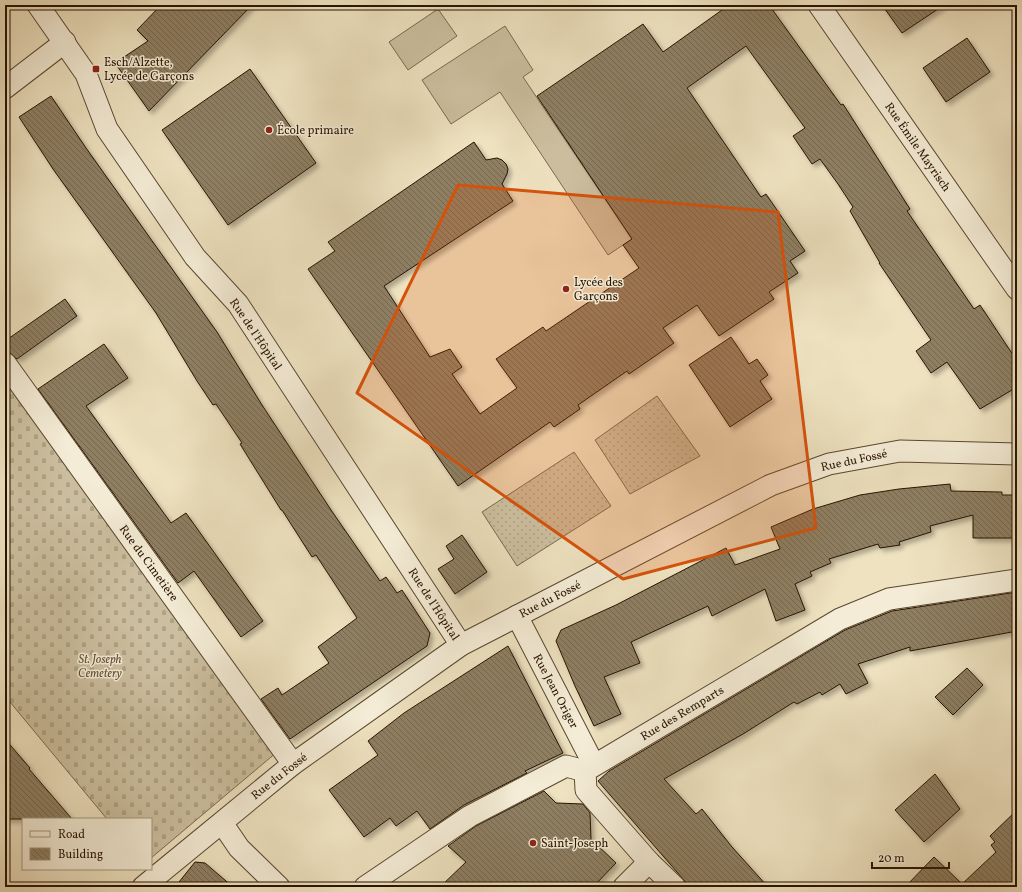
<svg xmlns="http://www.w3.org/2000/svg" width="1022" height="892" font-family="Vollkorn,serif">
<defs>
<pattern id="grass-dots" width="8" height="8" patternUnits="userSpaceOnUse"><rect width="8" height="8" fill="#ccbf9f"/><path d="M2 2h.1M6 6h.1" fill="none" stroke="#afa387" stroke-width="1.8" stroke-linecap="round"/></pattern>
<pattern id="cemetery-stones" width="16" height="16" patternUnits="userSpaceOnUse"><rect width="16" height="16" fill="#ccbf9f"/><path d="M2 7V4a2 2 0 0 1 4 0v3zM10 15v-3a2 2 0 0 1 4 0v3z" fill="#afa387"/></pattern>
<pattern id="building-back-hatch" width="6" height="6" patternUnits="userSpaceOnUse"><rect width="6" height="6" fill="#8e7f64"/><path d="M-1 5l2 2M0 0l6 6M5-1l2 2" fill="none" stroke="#746750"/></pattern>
<filter id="shadow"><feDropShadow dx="3.5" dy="3.5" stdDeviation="2" flood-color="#0004"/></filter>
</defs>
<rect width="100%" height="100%" fill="#eee2c0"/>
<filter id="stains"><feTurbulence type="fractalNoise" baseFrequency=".005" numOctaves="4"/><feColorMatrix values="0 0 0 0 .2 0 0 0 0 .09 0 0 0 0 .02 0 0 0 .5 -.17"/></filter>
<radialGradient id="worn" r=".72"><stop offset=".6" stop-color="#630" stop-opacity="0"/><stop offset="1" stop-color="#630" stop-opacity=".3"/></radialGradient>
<g fill="url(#grass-dots)" stroke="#7a6950">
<path d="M657,396l43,60 -70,38 -35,-54z"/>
<path d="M574,452l37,54 -94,60 -35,-54z"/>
</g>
<path fill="url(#cemetery-stones)" stroke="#7a6950" d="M5,381l272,371 -126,106v-39h-44l-102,-123z"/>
<g fill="#ccbf9f" stroke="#7a6950">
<path d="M438,9l19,27 -49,34 -19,-28z"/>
<path d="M505,26l28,44 -10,7 109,162 -24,16 -108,-163 -49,32 -29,-44z"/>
</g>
<g fill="url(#building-back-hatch)" stroke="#271300" filter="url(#shadow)">
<path d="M161,5h91l-103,106 -34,-48 33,-22 -11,-11z"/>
<path d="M729,5h40l72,100 2,-1 67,105 -3,2 67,98 6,-4 37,56v26l-37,22 -33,-47 -16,11 -15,-22 15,-11 -52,-77h1l-30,-52 3,-4 -15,-23 -18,-25 -8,5 -19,-28 12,-8 -59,-82 -59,42 74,109 5,-3 39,57 -15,10 8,12 -29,19 5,7 -55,37 -22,-31 -34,23 11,15 -45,31 -2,-3 -49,34 2,4 -26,18 -4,-5 -92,64 -150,-217 27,-18 -7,-9 146,-100 12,18 11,-2 5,2 4,4 2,5 -1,5 -5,10 11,17 -129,85 46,71 20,-8 12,18 -10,7 28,40 37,-26 -21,-29 47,-32 3,4 93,-63 -16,-23 9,-6 -95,-143 106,-72 20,28z"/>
<path d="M882,5h62l-42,28z"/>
<path d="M967,38l23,34 -44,30 -23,-34z"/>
<path d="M250,69l66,94 -88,62 -66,-95z"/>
<path d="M51,96l35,52 131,184 45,73 69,105 49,71 6,-4 11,16 5,-3 28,43 -3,13 -137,93 -29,-40 17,-11 4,7 47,-32 -11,-16 39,-29 -41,-63 -4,2 -30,-47h-1l-41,-66 2,-1 -26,-39 -3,1 -16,-24 -41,-68 -103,-144 -34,-52z"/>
<path d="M65,299l12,17 -60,43 -9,-7 -3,-5v-6z"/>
<path d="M731,337l18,27 8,-5 11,16 -8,6 12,18 -42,28 -41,-62z"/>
<path d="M104,344l24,34 -42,28 85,117 15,-10 77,108 -22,16 -47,-66 -16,12 -140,-194z"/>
<path d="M950,484l1,7 51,1v3h15v43h-44v-23l-43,11 1,6 -32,10 1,3 -20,3 -2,-4 -49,15 2,4 -21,9 2,4 -17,8 10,26 -29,11 -11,-32 -53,27 -4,-10 -77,36 9,21 -36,14 17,37 -27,12 -19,-40 -19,-45 5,-11 55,-25 110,-57 9,17 45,-16 -9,-22 42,-18 47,-14 39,-6z"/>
<path d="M462,535l25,37 -32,22 -17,-25 16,-10 -8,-13z"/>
<path d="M1017,592v39l-107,20v-4l-52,17 10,19 -22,11 -6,-10 -18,11 -2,-3 -23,12 -3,-2 -51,32 -79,45 32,35 6,-5 30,38 36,40h-78l-92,-106 11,-10 236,-141 47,-19z"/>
<path d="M508,646l55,107 -38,18 2,2 -63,32 -34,24 -13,-18 -21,15 -6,-8 -26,19 -35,-47 49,-35 -10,-14 36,-28z"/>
<path d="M967,668l16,17 -30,30 -18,-18z"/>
<path d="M5,739l25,29 -1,1 43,50h-67z"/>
<path d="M935,774l25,35 -36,33 -29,-32z"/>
<path d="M544,791l12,12 27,1 7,9 1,26 25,24 -23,24h-153l26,-25 -18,-16 28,-20z"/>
<path d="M1017,810v77h-112l29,-30 28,27 34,-32 -5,-7 4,-3 -5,-6z"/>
<path d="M195,862l10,1 28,24h-58z"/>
</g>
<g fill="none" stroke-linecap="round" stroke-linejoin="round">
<defs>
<g id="minor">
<path d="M38,5l48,69 21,55 88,128 43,47 223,341"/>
<path d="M819,5l198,284"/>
<path d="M5,88l60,-46"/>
<path d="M5,363l288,401"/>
<path d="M517,616l77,149"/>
<path d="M585,771l1,19 63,72 26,25"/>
<path d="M222,823l17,25 40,39"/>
<path d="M143,887l150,-123 168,-119 310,-160 58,-21 71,-13 117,3"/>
<path d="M365,887l105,-71 96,-50 19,5 255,-152 49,-20 128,-19"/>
<path d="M624,887l25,-25"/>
</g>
</defs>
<use href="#minor" stroke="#594730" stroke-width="23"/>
<use href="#minor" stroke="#f4ecd6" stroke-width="21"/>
</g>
<path fill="#d5520b" fill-opacity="0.2" stroke="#d5520b" stroke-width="3" stroke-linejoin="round" d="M458,185l320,27 38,316 -193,51 -266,-186z"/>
<g fill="#8f2418" stroke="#f4ecd6" stroke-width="1.5">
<rect x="92" y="65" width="8" height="8" rx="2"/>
<circle cx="269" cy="130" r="4"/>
<circle cx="566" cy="289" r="4"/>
<circle cx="533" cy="843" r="4"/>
</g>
<g text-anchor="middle" stroke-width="3" stroke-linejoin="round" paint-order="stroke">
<g font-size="12" fill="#271300" stroke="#f4ecd6" text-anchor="start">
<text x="104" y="66">Esch/Alzette,<tspan x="104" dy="14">Lycée de Garçons</tspan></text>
<text x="277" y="134">École primaire</text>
<text x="574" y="286">Lycée des<tspan x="574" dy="14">Garçons</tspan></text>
<text x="541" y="847">Saint-Joseph</text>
</g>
<g font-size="12" fill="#271300" stroke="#f4ecd6">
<text transform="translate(918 147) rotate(55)" y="4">Rue Émile Mayrisch</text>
<text transform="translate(256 334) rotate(56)" y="4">Rue de l'Hôpital</text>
<text transform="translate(854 460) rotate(-12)" y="4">Rue du Fossé</text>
<text transform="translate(149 563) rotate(54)" y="4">Rue du Cimetière</text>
<text transform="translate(550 599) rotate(-27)" y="4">Rue du Fossé</text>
<text transform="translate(434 604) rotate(57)" y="4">Rue de l'Hôpital</text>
<text transform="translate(556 691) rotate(62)" y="4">Rue Jean Origer</text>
<text transform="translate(682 713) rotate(-31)" y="4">Rue des Remparts</text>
<text transform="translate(279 776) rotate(-38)" y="4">Rue du Fossé</text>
</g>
<g font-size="12" font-style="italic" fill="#614f38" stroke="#f4ecd6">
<text x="100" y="663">St. Joseph<tspan x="100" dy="14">Cemetery</tspan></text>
</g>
</g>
<rect width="1022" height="892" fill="none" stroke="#eee2c0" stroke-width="20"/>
<rect x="6" y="6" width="1010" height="880" fill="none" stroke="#271300" stroke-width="2"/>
<rect x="10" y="10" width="1002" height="872" fill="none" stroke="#271300"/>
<rect x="22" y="818" width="130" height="52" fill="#f4ecd6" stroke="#a29580"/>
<rect x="30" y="831" width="20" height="6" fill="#f4ecd6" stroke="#a29580"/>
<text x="58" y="838" font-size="12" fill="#271300">Road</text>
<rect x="30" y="848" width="20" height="12" fill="url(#building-back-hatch)" stroke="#a29580"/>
<text x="58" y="858" font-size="12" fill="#271300">Building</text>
<path d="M872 862v6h77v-6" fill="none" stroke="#271300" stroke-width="2"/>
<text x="878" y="862" font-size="12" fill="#271300" stroke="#f4ecd6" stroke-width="3" paint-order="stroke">20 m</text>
<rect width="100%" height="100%" filter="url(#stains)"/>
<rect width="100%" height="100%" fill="url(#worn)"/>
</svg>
